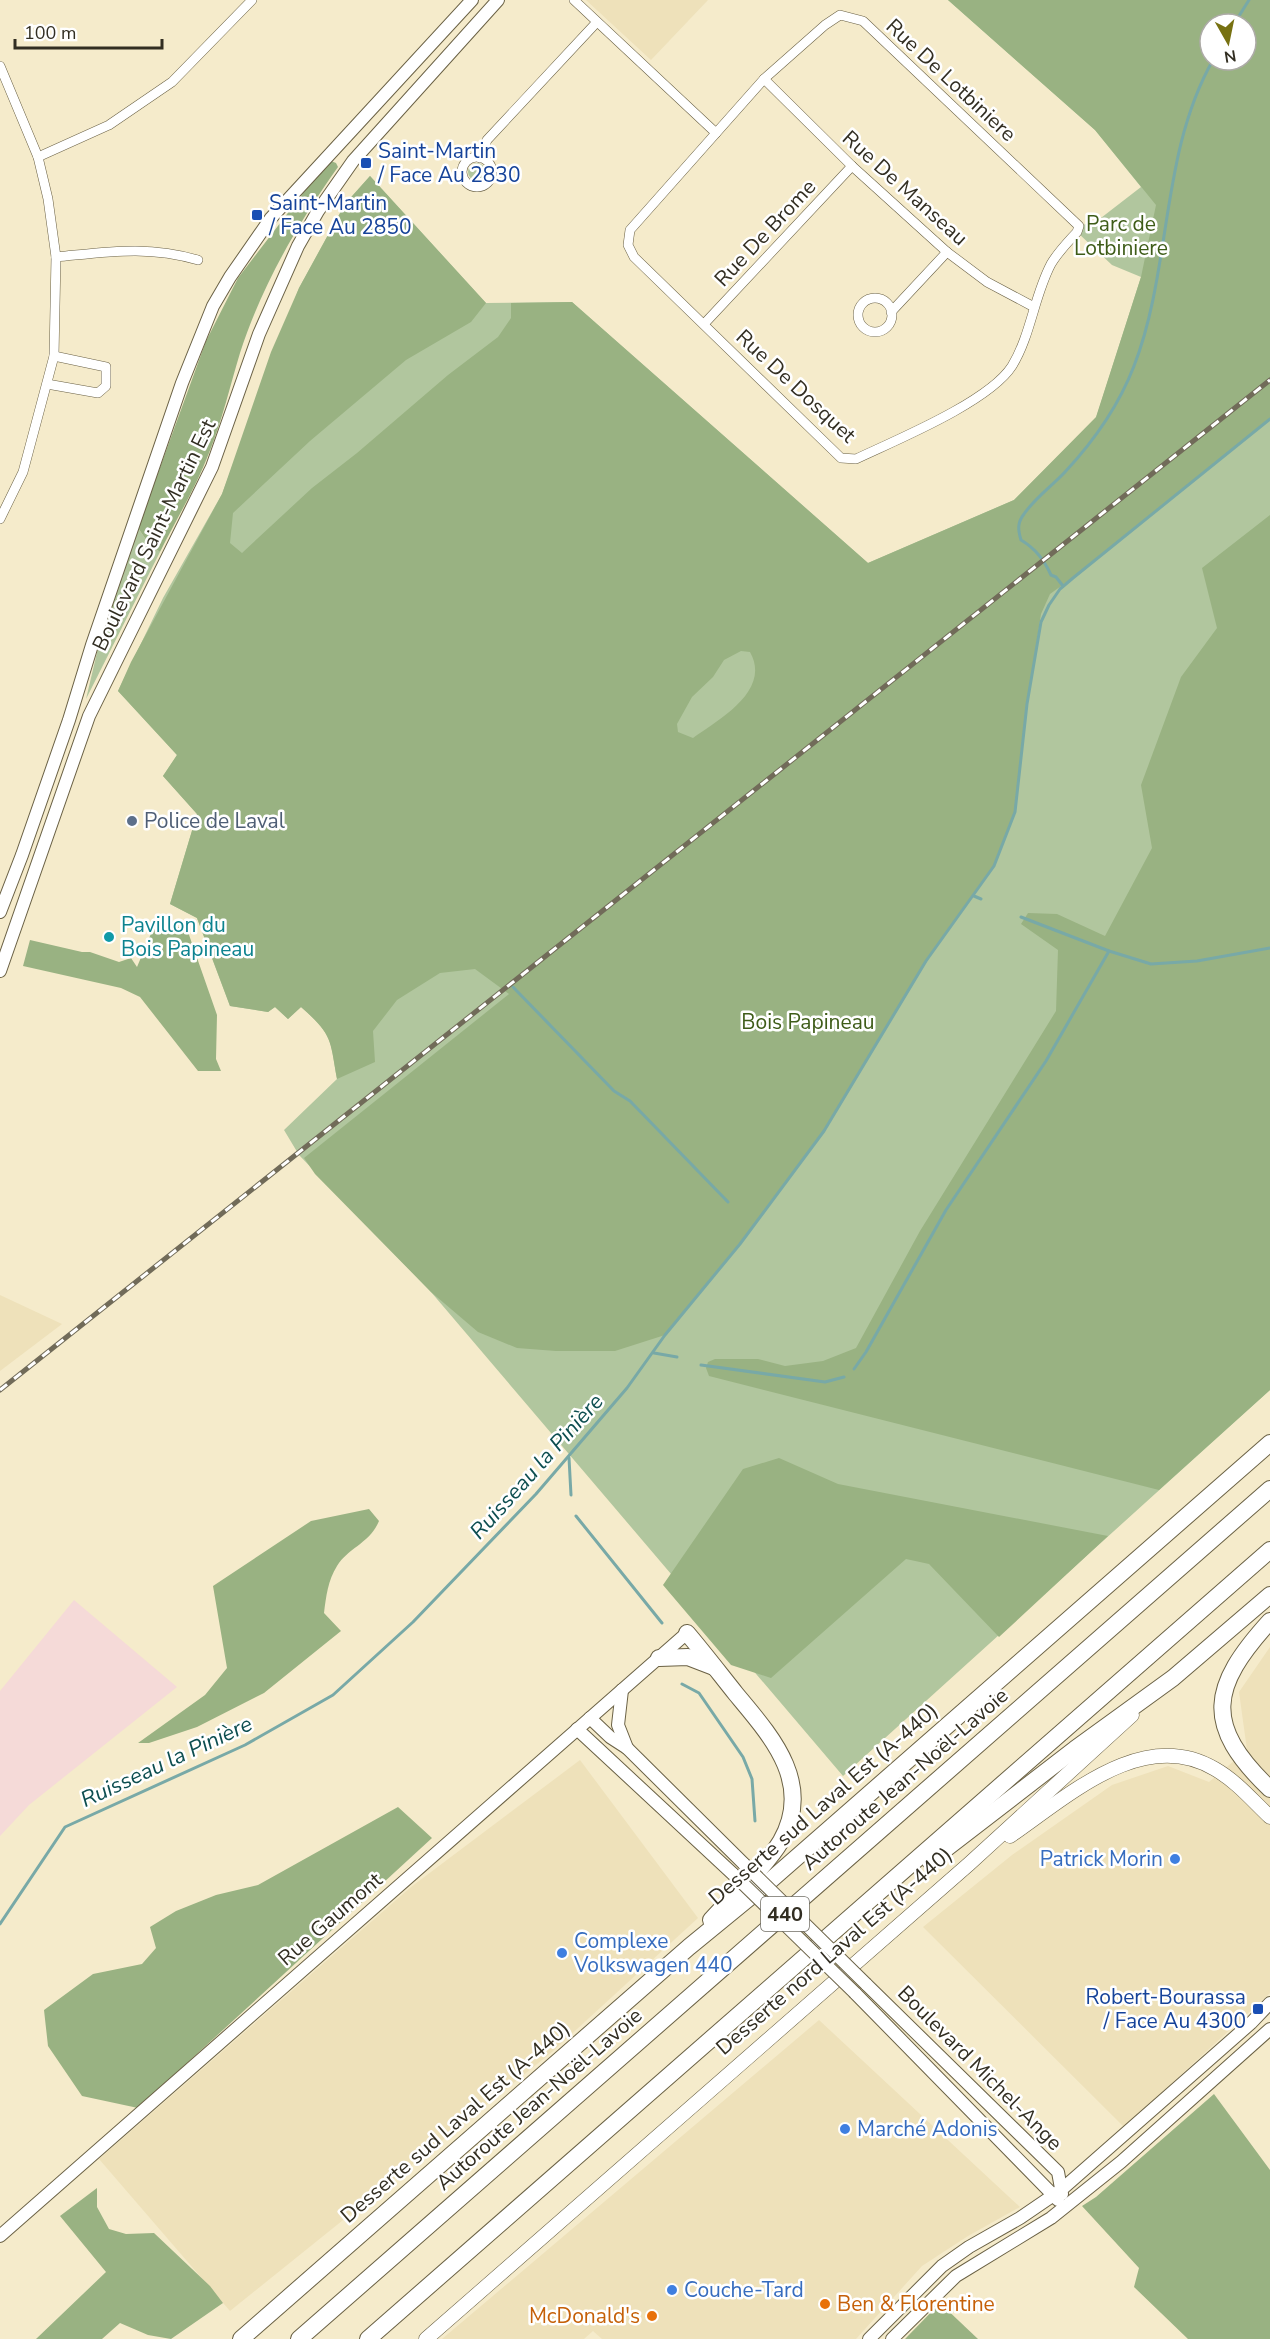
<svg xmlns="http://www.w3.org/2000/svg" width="1270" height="2339" font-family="'Nunito Sans',sans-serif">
<rect width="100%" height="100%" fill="#f5ebcb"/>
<g fill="#eee1ba">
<path d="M586,0h122l-57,60z"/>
<path d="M0,1295l62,29 -62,47z"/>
<path d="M1270,1647v346l-146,134 -201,-200 89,-72 100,-70 56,-19 41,16 38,-32 -8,-58z"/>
<path d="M580,1760l118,158 -146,134 -322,259 -131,-152 312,-272z"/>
<path d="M819,2020l201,187 -52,29 -46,30 -66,73h-254l-9,-8 -9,8h-142z"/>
</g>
<path fill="#f5dad8" d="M74,1600l103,87 -148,118 -29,31v-145z"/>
<g fill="#b1c69e" fill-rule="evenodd">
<path d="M948,0h322v1390l-427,386 -412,-484 -132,-137 -15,-25 53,-51c-7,-40 -4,-44 -36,-72l-13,12 -13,-12 -7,5 -38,-6 -33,-88 -27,-14 27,-90 -34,-38 14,-21 -59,-64 45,-93 59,-104 77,-206 46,-84 25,-28 116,127 86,-1 296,261 146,-63 82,-82 45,-141 -29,-12 -35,-33 2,-6 18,-5 44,-34 -46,-57zM1210,24h36v36h-36z"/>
<circle cx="477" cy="172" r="9"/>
<path d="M138,528l11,16 11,8 -74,147 14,-59z"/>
</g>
<g fill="#99b282" fill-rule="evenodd">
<path d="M948,0h322v419l-188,152 -32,23 -9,20 -14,90 -12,108 -21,54 -68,95 -102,170 -84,113 -75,91 -50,16h-59l-39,-3 -39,-16 -47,-40 -116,-118 -11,-16 205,-164 -34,-25 -35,4 -43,27 -24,31 2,31 -38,17c-7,-39 -4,-44 -36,-72l-13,12 -13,-12 -7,5 -38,-6 -33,-88 -27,-14 27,-90 -34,-38 14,-21 -59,-64 13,-29 91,-168 49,-142 28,-64 46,-84 25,-28 116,127 -15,19 -65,38 -96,81 -77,72 -3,30 12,10 70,-65 45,-35 91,-78 50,-38 13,-19v-15l61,-1 296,261 146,-63 82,-83 45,-140 15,-72 -61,-75zM1210,24h36v36h-36zM741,651l9,1c22,39 -32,68 -57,86l-15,-6 -1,-8 15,-27 21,-20 11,-17z"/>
<path d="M331,161l5,2 2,4c-41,58 -76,118 -98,186 -10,33 -18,68 -31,100 -13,34 -33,67 -49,99l-11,-8 -11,-16 68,-187 32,-63 69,-90z"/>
<path d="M1270,515v875l-111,100 -450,-114 -3,-8 2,-6 7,-3h43l27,7 38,-5 33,-13 64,-117 136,-220 2,-61 -37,-26 7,-11 29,1 48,22 47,-88 -11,-63 40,-108 36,-49 -15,-60z"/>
<path d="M158,917l30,15 29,83 -1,44 5,12h-23l-58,-74 -19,-9 -98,-22 7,-26 52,12h8l29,10 12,-4 6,9z"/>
<path d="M779,1458l59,26 270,52 -109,101 -70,-73 -23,-5 -135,119 -40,-13 -68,-80 80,-116z"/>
<path d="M369,1509l10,12c-9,22 -31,27 -42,45 -9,14 -11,31 -13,47l17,18 -77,62 -67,34 -48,16h-11l67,-48 22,-27 -14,-82 98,-65z"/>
<path d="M398,1807l34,31 -294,270 -56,-12 -34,-50 -4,-36 49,-36 49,-10 14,-16 -6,-21 26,-16 40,-16 42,-10z"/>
<path d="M1214,2094l56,76v169h-82l-54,-52 5,-19 -57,-62 14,-9z"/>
<path d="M97,2188v19l12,22 17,5 28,-1 56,53 13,17 -52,36 -23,-4 -28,-12 -18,16h-66l70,-67 -46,-56z"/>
<path d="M940,2303l38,36h-73z"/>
</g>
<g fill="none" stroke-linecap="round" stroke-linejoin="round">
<g stroke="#78a9a7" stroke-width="3">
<path d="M1234,24l15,-24"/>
<path d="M1063,586l-7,-9 -5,-2c-7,-15 -15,-26 -30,-35 -3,-10 -4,-17 3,-26 11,-16 28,-28 41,-42 28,-30 54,-67 69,-106 38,-98 26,-213 79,-306"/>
<path d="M974,896l7,3"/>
<path d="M1021,917l88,34 42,13 46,-3 73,-13"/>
<path d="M513,987l101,104 16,10 98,101"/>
<path d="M654,1353l23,4"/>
<path d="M701,1365l124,17 19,-5"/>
<path d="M854,1369l12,-17 80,-142 100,-149 63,-110"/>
<path d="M569,1458l2,37"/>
<path d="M576,1516l86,107"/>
<path d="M682,1684l17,9 44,64 9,22 3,42"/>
<path d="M0,1924l65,-97 180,-82 88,-50 80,-73 123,-128 91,-106 38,-53 75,-91 84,-113 102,-170 68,-95 21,-54 12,-108 14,-82 8,-17 11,-16 13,-11 197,-159"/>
</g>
<defs>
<g id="street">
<path d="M574,0l142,133"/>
<path d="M840,15l23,6 216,205 -2,6c-9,10 -19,20 -26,32 -17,32 -20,71 -39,102 -23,36 -116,74 -156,93l-15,-1 -207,-201 -6,-12 2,-15 134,-151 61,-54z"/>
<path d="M0,66l38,91 10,42 8,58 -2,99 -31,116 -23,47"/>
<path d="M764,79l88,87 95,86 40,30 47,25"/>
<path d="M38,157l71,-32 63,-43 80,-82"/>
<circle cx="477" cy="172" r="15"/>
<path d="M480,158l7,-18 110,-118"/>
<path d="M56,257c52,-5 91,-12 142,3"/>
<circle cx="875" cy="315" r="17"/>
<path d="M891,312l56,-60"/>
<path d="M704,324l148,-158"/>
<path d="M47,384l51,9 8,-7v-19l-52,-11"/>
</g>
<g id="secondary">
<path d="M0,912l22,-57 47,-135 23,-75 90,-262 31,-77 17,-29 41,-59 201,-218"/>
<path d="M0,971l89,-255 123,-249 47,-133 39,-88 20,-35 35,-50 145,-161"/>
<path d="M622,1690l-4,35 9,23"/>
<path d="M590,1718l20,19 17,11 117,116"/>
<path d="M577,1729l156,145"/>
<path d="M866,1984l192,188 4,22"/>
<path d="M855,1993l203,207"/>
<path d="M0,2236l687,-603"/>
<path d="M869,2339l73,-73 27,-19 51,-29 41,-28 190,-167 19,-20"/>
<path d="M892,2339l64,-63 95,-58 70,-56 149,-133"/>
</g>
<g id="primary">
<path d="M1010,1836c57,-39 133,-110 205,-67 21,12 37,31 55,48"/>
<path d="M426,2339l543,-475 163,-149"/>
</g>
<g id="highway">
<path d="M1270,1621c-60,66 -67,104 0,168"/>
<path d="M687,1633c17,20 33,41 49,61 35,42 78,89 45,147 -16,27 -49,55 -70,79"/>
<path d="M659,1658l29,-1 26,10"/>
<path d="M930,1861l145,-112 98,-71 97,-83"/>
<path d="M241,2339l448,-392 83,-68 498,-436"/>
<path d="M299,2339l971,-850"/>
<path d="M368,2339l902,-789"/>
</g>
</defs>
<use href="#street" stroke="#6a6145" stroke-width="10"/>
<use href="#secondary" stroke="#6a6145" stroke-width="14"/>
<use href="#primary" stroke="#6a6145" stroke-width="15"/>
<use href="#highway" stroke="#6a6145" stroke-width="18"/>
<use href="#street" stroke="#fff" stroke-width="9"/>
<use href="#secondary" stroke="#fff" stroke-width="12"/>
<use href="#primary" stroke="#fff" stroke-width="14"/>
<use href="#highway" stroke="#fff" stroke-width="16"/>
<defs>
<path id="rail" d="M0,1390l1270,-1010"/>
</defs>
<use href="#rail" stroke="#716b59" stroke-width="5"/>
<use href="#rail" stroke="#fff" stroke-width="3" stroke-dasharray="9" stroke-linecap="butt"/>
<defs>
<g id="secondary-bridge">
<path d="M744,1864l122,120"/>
<path d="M733,1874l122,119"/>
</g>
</defs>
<use href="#secondary-bridge" stroke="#6a6145" stroke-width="14" stroke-linecap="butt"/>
<use href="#secondary-bridge" stroke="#fff" stroke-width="12"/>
</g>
<g fill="#1a4fb4" stroke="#fff" stroke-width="2">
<rect x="360" y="157" width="12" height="12" rx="3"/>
<rect x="251" y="209" width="12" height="12" rx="3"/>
<rect x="1252" y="2003" width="12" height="12" rx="3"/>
</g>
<circle fill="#5c6f8a" stroke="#fff" stroke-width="2" cx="132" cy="821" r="6"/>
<circle fill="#0f9aa8" stroke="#fff" stroke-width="2" cx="109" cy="937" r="6"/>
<g fill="#3f7fe0" stroke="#fff" stroke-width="2">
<circle cx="1175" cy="1859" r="6"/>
<circle cx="562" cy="1953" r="6"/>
<circle cx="845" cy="2129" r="6"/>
<circle cx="672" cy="2290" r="6"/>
</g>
<g fill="#e8710a" stroke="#fff" stroke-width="2">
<circle cx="825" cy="2304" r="6"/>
<circle cx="652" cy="2316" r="6"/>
</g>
<g text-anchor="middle" stroke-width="5" stroke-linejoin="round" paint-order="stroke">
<rect fill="#fff" stroke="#706d64" stroke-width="1.5" x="761" y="1897" width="48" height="34" rx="4.5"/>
<g font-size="20" font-weight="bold" fill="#322e22">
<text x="785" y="1921">440</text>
</g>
<g font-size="21" fill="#322e22" stroke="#fff">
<text transform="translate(951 80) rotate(43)" y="7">Rue De Lotbiniere</text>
<text transform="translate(905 188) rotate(42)" y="7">Rue De Manseau</text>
<text transform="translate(765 233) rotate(-47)" y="7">Rue De Brome</text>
<text transform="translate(796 386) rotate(43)" y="7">Rue De Dosquet</text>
<text transform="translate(154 535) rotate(-64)" y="7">Boulevard Saint-Martin Est</text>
<text transform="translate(905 1779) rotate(-41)" y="7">Autoroute Jean-Noël-Lavoie</text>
<text transform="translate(823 1804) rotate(-41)" y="7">Desserte sud Laval Est (A-440)</text>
<text transform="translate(330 1919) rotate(-41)" y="7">Rue Gaumont</text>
<text transform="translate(834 1951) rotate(-41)" y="7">Desserte nord Laval Est (A-440)</text>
<text transform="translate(980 2068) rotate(45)" y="7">Boulevard Michel-Ange</text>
<text transform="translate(539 2099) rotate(-41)" y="7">Autoroute Jean-Noël-Lavoie</text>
<text transform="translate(455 2122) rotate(-41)" y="7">Desserte sud Laval Est (A-440)</text>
</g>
<g font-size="21" fill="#164399" stroke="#fff" text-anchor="start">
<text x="378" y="158">Saint-Martin<tspan x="378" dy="24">/ Face Au 2830</tspan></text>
<text x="269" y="210">Saint-Martin<tspan x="269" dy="24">/ Face Au 2850</tspan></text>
<text x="1246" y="2004" text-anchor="end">Robert-Bourassa<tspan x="1246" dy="24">/ Face Au 4300</tspan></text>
</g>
<g font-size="21" fill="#3e5c18" stroke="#fff">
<text x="1121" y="231">Parc de<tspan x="1121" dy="24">Lotbiniere</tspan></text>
<text x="808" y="1029">Bois Papineau</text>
</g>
<g font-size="21" fill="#4e5e75" stroke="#fff" text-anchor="start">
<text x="144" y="828">Police de Laval</text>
</g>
<g font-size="21" fill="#0d838f" stroke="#fff" text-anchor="start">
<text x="121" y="932">Pavillon du<tspan x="121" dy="24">Bois Papineau</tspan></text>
</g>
<g font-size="21" fill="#366cbe" stroke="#fff" text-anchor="start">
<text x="1163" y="1866" text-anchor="end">Patrick Morin</text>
<text x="574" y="1948">Complexe<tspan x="574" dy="24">Volkswagen 440</tspan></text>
<text x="857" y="2136">Marché Adonis</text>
<text x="684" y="2297">Couche-Tard</text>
</g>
<g font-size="21" fill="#c56008" stroke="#fff" text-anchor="start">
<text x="837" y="2311">Ben &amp; Florentine</text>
<text x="640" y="2323" text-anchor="end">McDonald's</text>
</g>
<g font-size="22" font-style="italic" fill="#0d4e50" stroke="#fff">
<text transform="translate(536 1466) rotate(-48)" y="8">Ruisseau la Pinière</text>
<text transform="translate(166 1761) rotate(-25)" y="8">Ruisseau la Pinière</text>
</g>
</g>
<g transform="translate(1228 42) rotate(171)"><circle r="28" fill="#ffffff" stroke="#adaba7" stroke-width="1.5"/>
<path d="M0-4.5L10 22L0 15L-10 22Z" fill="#777112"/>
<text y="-9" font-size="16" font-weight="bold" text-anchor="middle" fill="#322e22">N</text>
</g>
<path d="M15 39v9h147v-9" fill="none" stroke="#322e22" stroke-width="3"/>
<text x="24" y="39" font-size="18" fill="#322e22" stroke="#ffffff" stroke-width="4.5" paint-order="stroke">100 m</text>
</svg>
